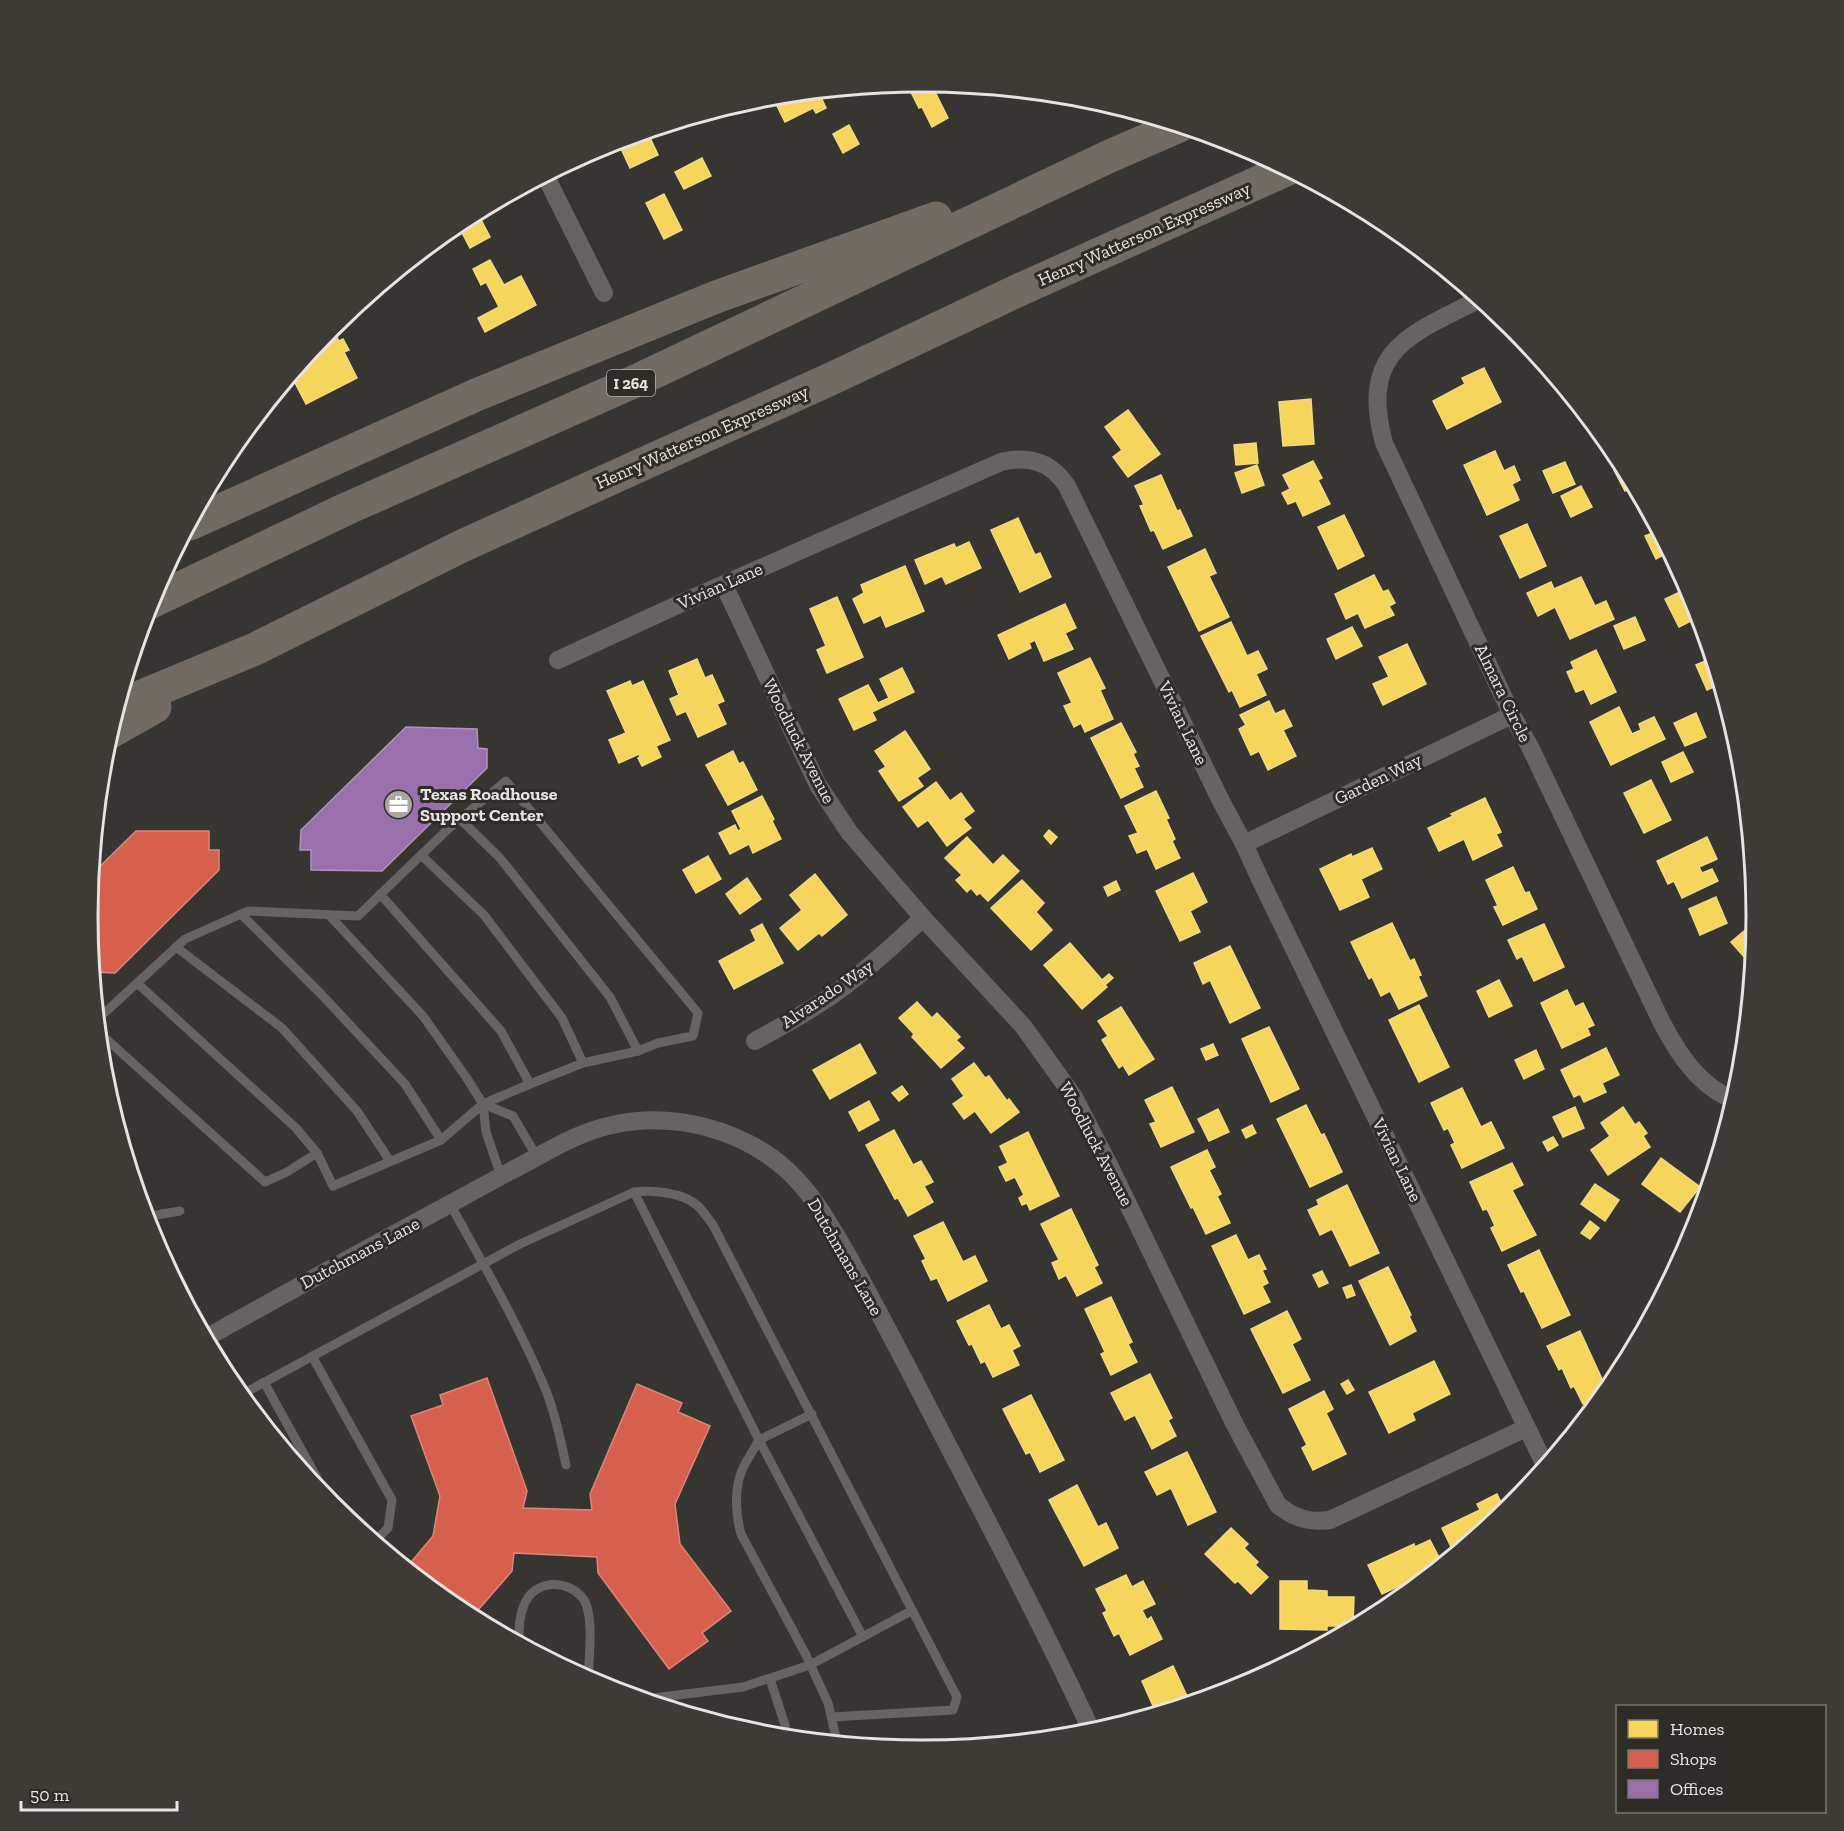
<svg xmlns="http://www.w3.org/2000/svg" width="1844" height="1831" font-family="'Zilla Slab',serif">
<rect width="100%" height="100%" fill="#373532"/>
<g fill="#f6d55c" stroke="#f1d984" stroke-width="1.5">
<path d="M916,82h14l18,36 -16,9 -10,-20 -3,1 -11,-22z"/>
<path d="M818,91l8,17 -10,5 -3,-5 -28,14 -13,-26z"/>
<path d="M849,125l10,19 -16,9 -10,-19z"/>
<path d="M647,131l11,24 -28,13 -13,-28z"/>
<path d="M702,158l9,18 -27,13 -9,-17z"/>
<path d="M664,194l18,36 -18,9 -18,-36z"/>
<path d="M477,212l13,25 -20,11 -13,-25z"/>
<path d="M490,260l14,25 17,-9 15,29 -51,27 -7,-14 21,-11 -13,-25 -5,3 -8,-16z"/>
<path d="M337,321l5,9 -7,4 4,7 4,-2 6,11 -5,2 13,26 -51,26 -13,-25 -5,3 -1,-2z"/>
<path d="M1484,368l17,34 -54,27 -14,-28 32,-17 -3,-6z"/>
<path d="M1311,399l3,45 -31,2 -4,-44z"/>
<path d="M1128,410l32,44 -32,23 -15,-20 9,-7 -17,-23z"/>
<path d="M1256,443l2,20 -22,2 -2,-20z"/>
<path d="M1495,451l9,20 10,-5 6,14 -8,4 7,16 -32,15 -23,-50z"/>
<path d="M1313,461l9,17 -4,2 12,24 -27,12 -7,-15 -8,3 -6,-11 8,-4 -7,-14z"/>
<path d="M1565,462l10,22 -22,9 -10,-22z"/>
<path d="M1257,465l7,20 -22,8 -7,-20z"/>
<path d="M1623,465l11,22 -9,4 -11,-21z"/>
<path d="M1161,475l16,36 3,-1 12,26 -29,13 -9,-19 -3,1 -11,-25 4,-1 -9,-19z"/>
<path d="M1581,486l11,21 -21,10 -10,-21z"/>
<path d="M1344,515l20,41 -26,13 -20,-42z"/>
<path d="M1018,518l17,37 5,-2 11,24 -31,15 -29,-62z"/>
<path d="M1527,524l19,42 -26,12 -20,-42z"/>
<path d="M1658,531l11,21 -13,7 -11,-23z"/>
<path d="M969,542l12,26 -35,16 -4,-8 -17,8 -10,-24 39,-16 2,4z"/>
<path d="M1205,549l11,24 -7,3 20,41 -30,14 -31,-64z"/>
<path d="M905,566l19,45 -38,16 -5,-12 -17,8 -11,-24 11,-6 -3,-8z"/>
<path d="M1374,575l9,17 5,-2 7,13 -6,3 5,9 -29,13 -7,-15 -12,6 -11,-25z"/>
<path d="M1581,577l14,29 11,-5 8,18 -44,20 -15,-32 -17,9 -11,-23 24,-11 3,7z"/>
<path d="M1688,588l11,29 -20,10 -14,-28z"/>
<path d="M837,597l26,60 -36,16 -10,-23 9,-4 -16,-37z"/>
<path d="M1065,604l11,24 -11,5 8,16 -29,12 -9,-21 -6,3 2,5 -22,11 -11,-24z"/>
<path d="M1635,617l10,23 -21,9 -10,-23z"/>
<path d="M1231,622l16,34 11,-5 9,18 -11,5 10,21 -26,12 -8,-17 -3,2 -28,-56z"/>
<path d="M1352,627l10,19 -26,13 -9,-20z"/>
<path d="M1407,644l19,40 -43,21 -10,-21 16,-7 -10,-20z"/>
<path d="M1596,650l20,42 -25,12 -7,-15 -8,3 -9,-20 7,-3 -3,-7z"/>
<path d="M1090,658l15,30 -5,2 13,29 -28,13 -4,-9 -7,4 -10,-21 8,-3 -14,-30z"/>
<path d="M1712,658l8,26 -13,6 -11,-25z"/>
<path d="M697,659l8,19 7,-3 12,26 -7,3 9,20 -28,13 -12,-26 -9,4 -7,-16 9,-4 -10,-24z"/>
<path d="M902,668l12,24 -42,20 4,8 -22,10 -15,-31 29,-14 10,18 11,-5 -9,-19z"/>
<path d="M630,681l2,5 11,-5 27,59 -14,6 5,11 -19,9 -4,-8 2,-1 -1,-3 -20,9 -10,-23 17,-7 -19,-42z"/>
<path d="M1269,701l6,13 9,-4 8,16 -9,4 13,26 -28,14 -9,-19 -8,4 -12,-26 7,-4 -6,-10z"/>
<path d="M1619,707l13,27 9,-4 -2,-6 15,-7 11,22 -54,26 -21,-43z"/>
<path d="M1696,713l10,24 -21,9 -11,-23z"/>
<path d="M1121,723l15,29 -3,2 6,12 -5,2 9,19 -22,11 -30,-60z"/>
<path d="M905,731l25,38 -13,9 6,8 -24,15 -20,-30 7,-4 -11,-16z"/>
<path d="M733,751l6,13 4,-2 14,28 -29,15 -22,-40z"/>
<path d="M1683,752l10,20 -22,10 -9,-20z"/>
<path d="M1651,780l20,40 -27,13 -20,-40z"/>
<path d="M936,782l14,19 11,-8 13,18 -11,8 8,9 -24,18 -19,-26 -10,7 -15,-20z"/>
<path d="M1156,791l13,27 -3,1 9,20 -3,2 8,17 -24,11 -9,-20 -10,4 -8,-17 9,-3 -13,-27z"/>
<path d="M762,796l12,23 -2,2 9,18 -28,14 -4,-9 -19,10 -11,-21 16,-8 3,6 3,-2 -9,-18z"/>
<path d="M1485,798l16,34 -5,2 6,12 -29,14 -9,-21 -25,12 -11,-23 25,-12 -2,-2z"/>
<path d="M1049,830l8,7 -6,7 -7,-8z"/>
<path d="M967,837l26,28 10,-10 16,16 -31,30 -8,-8 -3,2 -6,-7 -4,4 -11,-12 6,-5 -17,-17z"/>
<path d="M1707,837l10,22 -18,8 3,6 10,-4 6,12 -36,17 -8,-17 -6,3 -11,-23z"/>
<path d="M1372,848l10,21 -21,10 8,18 -29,13 -20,-41 31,-15 1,3z"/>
<path d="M708,856l13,23 -25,14 -13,-23z"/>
<path d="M1513,867l12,26 4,-1 8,17 -34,16 -9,-18 4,-1 -12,-26z"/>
<path d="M1193,873l14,29 -17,9 10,21 -20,9 -24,-50z"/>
<path d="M815,874l32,41 -25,21 -3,-3 -21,17 -18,-22 22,-18 -12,-15z"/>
<path d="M747,878l14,21 -21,15 -14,-20z"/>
<path d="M1022,880l22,23 -8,9 16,18 -21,20 -40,-42z"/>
<path d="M1116,881l4,9 -12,6 -4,-9z"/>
<path d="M1716,897l11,26 -27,12 -11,-26z"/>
<path d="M1756,921l-3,35 -6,4 -16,-18z"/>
<path d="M1392,923l18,38 4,-2 7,16 -3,1 9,20 -28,13 -9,-18 -9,5 -9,-19 -3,2 -18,-37z"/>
<path d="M762,924l21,39 -49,26 -15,-28 37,-20 -5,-11z"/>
<path d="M1544,924l20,43 -30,14 -12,-25 -5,3 -9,-19z"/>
<path d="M1070,943l32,37 7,-6 4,4 -8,7 2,2 -25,22 -38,-44z"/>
<path d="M1230,946l30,62 -30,15 -20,-43 -7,4 -9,-21z"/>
<path d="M1499,980l13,26 -23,11 -12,-26z"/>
<path d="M1567,990l8,17 8,-4 11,22 -7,3 3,7 -28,13 -21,-45z"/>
<path d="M917,1002l15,16 5,-5 23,24 -4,3 8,8 -23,20 -29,-31 2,-3 -15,-16z"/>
<path d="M1419,1005l30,62 -30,15 -30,-62z"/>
<path d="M1121,1007l33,52 -25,16 -6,-10 -4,3 -17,-28 6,-4 -10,-15z"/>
<path d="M1269,1027l30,62 -28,13 -29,-63z"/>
<path d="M860,1044l16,29 -46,26 -17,-29z"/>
<path d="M1213,1044l5,11 -12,5 -5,-11z"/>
<path d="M1606,1048l13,27 -17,8 4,9 -22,10 -4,-8 -6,3 -13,-27z"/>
<path d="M1536,1050l8,19 -20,10 -9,-19z"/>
<path d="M974,1063l11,15 4,-2 18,25 2,-2 10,13 -28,21 -16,-22 -11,8 -11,-15 11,-8 -12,-17z"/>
<path d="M902,1086l6,8 -9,7 -7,-8z"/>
<path d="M1172,1087l22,45 -33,15 -11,-23 6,-2 -11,-22z"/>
<path d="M1462,1088l19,39 10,-5 13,26 -42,20 -11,-23 4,-2 -7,-15 -4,2 -13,-27z"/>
<path d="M869,1101l10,19 -20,11 -10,-19z"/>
<path d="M1306,1105l15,30 3,-1 18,38 -32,15 -33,-68z"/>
<path d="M1575,1107l9,21 -21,9 -10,-20z"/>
<path d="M1623,1107l12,18 4,-3 8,11 -4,3 7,11 -42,28 -17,-25 19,-14 -9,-13z"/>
<path d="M1218,1109l11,23 -20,9 -11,-22z"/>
<path d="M1252,1125l4,8 -10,5 -4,-8z"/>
<path d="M894,1130l19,35 8,-4 12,21 -9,4 9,16 -25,14 -10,-18 -3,1 -29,-54z"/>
<path d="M1028,1132l31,64 -29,14 -3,-7 -5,2 -3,-7 5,-3 -9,-18 -9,4 -7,-14 9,-4 -8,-17z"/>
<path d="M1553,1137l5,8 -10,6 -5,-9z"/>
<path d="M1207,1150l8,17 -6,3 12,24 -4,2 13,27 -24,11 -13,-27 -2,1 -20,-41z"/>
<path d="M1661,1158l39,29 -20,25 -38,-28z"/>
<path d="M1512,1163l11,22 -11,5 24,45 -34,16 -11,-23 4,-2 -8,-17 -4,1 -13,-28z"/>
<path d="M1595,1184l24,16 -14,21 -24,-17z"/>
<path d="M1347,1185l32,68 -29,13 -18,-37 -12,6 -12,-25 11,-5 -2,-5z"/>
<path d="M1071,1209l27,56 -4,2 8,16 -25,13 -11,-21 -7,4 -7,-16 7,-3 -18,-36z"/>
<path d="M1590,1221l9,7 -9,11 -9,-6z"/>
<path d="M943,1222l20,40 12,-6 12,25 -39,20 -11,-23 -6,2 -9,-19 4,-2 -12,-23z"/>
<path d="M1236,1235l12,25 11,-5 7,14 -4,1 6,13 -6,3 8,16 -26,12 -32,-68z"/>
<path d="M1539,1250l31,65 -28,13 -18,-37 -3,1 -13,-27z"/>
<path d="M1388,1267l23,48 -2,1 7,15 -26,14 -31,-64z"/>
<path d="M1322,1271l6,12 -9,4 -6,-12z"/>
<path d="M1351,1285l4,10 -8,3 -4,-10z"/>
<path d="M1111,1297l21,45 -4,2 9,18 -26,13 -10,-21 4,-2 -20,-43z"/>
<path d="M989,1305l12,24 8,-4 11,21 -8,4 7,15 -26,12 -8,-16 -4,2 -9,-19 -3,1 -12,-24z"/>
<path d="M1287,1311l14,28 -9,5 18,36 -27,13 -32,-64z"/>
<path d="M1580,1331l27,59 -4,5 -20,9 -9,-18 -3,2 -9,-20 -3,2 -12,-24z"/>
<path d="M1434,1361l16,33 -38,19 3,7 -26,13 -20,-41z"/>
<path d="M1150,1374l22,44 -4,2 8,16 -24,13 -17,-34 -10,5 -14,-27z"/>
<path d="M1348,1380l6,10 -7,4 -6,-10z"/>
<path d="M1324,1391l9,18 -7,4 20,41 -33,16 -11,-22 5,-3 -18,-36z"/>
<path d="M1031,1395l33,65 -24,12 -10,-20 -4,2 -23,-45z"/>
<path d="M1187,1452l29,60 -28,13 -17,-37 -14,7 -12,-23z"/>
<path d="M1077,1485l21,42 8,-4 12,25 -34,18 -35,-66z"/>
<path d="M1497,1494l8,17 -51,42 -12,-25 38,-18 -3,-6z"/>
<path d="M1231,1528l17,16 -4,4 14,14 -3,3 13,12 -17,17 -13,-13 -3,2 -30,-29z"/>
<path d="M1430,1540l12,23 -9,7 -51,24 -14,-29 46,-21 1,3z"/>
<path d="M1126,1575l6,12 11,-6 12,23 -13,6 5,10 4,-3 11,22 -32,16 -11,-22 -5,3 -11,-23 4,-2 -11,-22z"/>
<path d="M1280,1581h27v9l20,1v6h27l-1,29h-26v4l-47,-1z"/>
<path d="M1173,1666l14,30 7,-3 3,7 -37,11 -3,-4 -3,1 -12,-27z"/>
</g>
<g fill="#d6604d" stroke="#db8779" stroke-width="1.5">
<path d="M136,831h73v19h10v20l-104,103 -22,-1 -5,-57 4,-41z"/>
<path d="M487,1378l40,113 -4,17 69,2 -2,-16 47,-110 45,19 -4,9 32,14 -35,78 5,40 51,67 -29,22 6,8 -39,28 -71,-96 -1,-16 -83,-4 -2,18 -40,46 -14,-8 -51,-42 26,-31 7,-40 -29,-80 32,-11 -3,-10z"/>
</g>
<path fill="#9970ab" stroke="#b092bb" stroke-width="1.5" d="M406,727l71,2 1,19 9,1v19l-105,103 -71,-1v-20h-11l1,-20z"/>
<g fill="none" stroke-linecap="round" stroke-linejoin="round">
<g stroke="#666462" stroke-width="9">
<path d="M506,781l192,232 -5,23 -35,7 -20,8 -55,12 -53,21 -47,20 -42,36 -108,46 -16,-33 -30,19 -22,10 -161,-145 -4,-20 85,-78 63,-28 110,5 90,-87z"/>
<path d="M460,819l40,39 110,139 28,54"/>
<path d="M421,855l63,60 78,103 21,45"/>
<path d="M380,894l121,137 29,53"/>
<path d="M241,914l81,81 83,89 36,56"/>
<path d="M329,915l94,101 43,61 17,27 3,28 15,44"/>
<path d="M176,947l106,81 75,83 33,50"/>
<path d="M137,983l159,145 21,25"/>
<path d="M483,1104l30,12 24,41"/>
<path d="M634,1192l125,248c-6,11 -14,22 -18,33 -7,19 -5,43 0,61l65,121 22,48 9,39"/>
<path d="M450,1204c32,58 66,116 92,177 12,27 18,56 24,84"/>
<path d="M145,1217l35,-6"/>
<path d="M312,1356l80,144 -4,28 -13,13"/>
<path d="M264,1382l69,125"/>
<path d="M241,1395l279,-151 114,-52c20,-2 48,0 64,14 6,6 10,13 15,19l244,472 -4,13 -121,7"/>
<path d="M812,1414l-53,26 104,197"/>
<path d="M519,1642c0,-13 0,-25 5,-37 10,-26 45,-27 60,-5 10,16 5,59 4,79"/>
<path d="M770,1679l15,46 1,12"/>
<path d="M645,1699l98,-12 67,-22 101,-54"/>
</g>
<g stroke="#666462" stroke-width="18">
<path d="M545,175l59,118"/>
<path d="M1480,299c-71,36 -121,51 -96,144l128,272 18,32 132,276c17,32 37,63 72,77"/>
<path d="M724,585l94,200 31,47 74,86 100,108 51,71 35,68 126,260 43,80c16,13 31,18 52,15l196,-92"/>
<path d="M558,660l128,-59 315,-139c28,-7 50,0 66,24l154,315 23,43 17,37 284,584"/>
<path d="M1244,844l268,-129"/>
<path d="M755,1041c32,-18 66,-36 95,-59 26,-20 49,-42 73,-64"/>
<path d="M206,1338c85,-48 170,-94 255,-140 25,-14 50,-27 74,-40 25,-14 49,-27 77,-33 61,-14 129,4 175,45 26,24 43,55 60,84 21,38 41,76 61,114 62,121 127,241 184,364"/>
</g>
<g stroke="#726b63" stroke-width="33">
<path d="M190,524l286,-129 240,-98 220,-79"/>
<path d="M149,603l197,-94 294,-130 470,-223 69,-30"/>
<path d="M118,706l137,-57 207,-103 373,-169 184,-87 269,-121"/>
<path d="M109,733l46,-26"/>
</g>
</g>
<defs>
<symbol id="office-disc" viewBox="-11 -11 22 22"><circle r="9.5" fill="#a9a6a3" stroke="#2f2b26"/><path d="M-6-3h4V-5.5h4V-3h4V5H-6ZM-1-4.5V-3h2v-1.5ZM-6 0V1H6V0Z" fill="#fff"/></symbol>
</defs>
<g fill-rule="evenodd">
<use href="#office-disc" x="382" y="788" width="33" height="33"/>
</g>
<g text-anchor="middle" stroke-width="6" stroke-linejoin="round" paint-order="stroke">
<rect fill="#2f2b26" stroke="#afaca8" stroke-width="1.5" x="607" y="370" width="48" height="26" rx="4.5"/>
<g font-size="16" font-weight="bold" fill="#e6e3e0">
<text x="631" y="389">I 264</text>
</g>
<g font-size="18" fill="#e6e3e0" stroke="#2f2b26">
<text transform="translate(1144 234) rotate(-24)" y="6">Henry Watterson Expressway</text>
<text transform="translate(702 437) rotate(-24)" y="6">Henry Watterson Expressway</text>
<text transform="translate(720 586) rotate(-24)" y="6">Vivian Lane</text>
<text transform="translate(1503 693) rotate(64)" y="6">Almara Circle</text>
<text transform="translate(1183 723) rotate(64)" y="6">Vivian Lane</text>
<text transform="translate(799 741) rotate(63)" y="6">Woodluck Avenue</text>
<text transform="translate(1378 779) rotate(-26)" y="6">Garden Way</text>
<text transform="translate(827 994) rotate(-34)" y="6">Alvarado Way</text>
<text transform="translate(1096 1144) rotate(62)" y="6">Woodluck Avenue</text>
<text transform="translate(1397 1160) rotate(64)" y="6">Vivian Lane</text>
<text transform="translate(360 1253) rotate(-28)" y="6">Dutchmans Lane</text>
<text transform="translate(845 1257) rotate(60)" y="6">Dutchmans Lane</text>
</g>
<g font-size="18" font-weight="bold" fill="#e6e3e0" stroke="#2f2b26" text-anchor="start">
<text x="420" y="800">Texas Roadhouse<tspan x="420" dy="21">Support Center</tspan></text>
</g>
</g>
<path d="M0 0H1844V1831H0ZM98 916a824 824 0 1 1 1648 0a824 824 0 1 1-1648 0Z" fill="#3e3a35" fill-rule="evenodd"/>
<path fill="none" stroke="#e6e3e0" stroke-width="3" d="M98 916a824 824 0 1 1 1648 0a824 824 0 1 1-1648 0Z"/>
<rect x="1616" y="1705" width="210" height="108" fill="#2f2b26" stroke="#787570" stroke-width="1.5"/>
<rect x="1628" y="1720" width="30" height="18" fill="#f6d55c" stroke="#787570" stroke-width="1.5"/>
<text x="1670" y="1735" font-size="18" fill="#e6e3e0">Homes</text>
<rect x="1628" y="1750" width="30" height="18" fill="#d6604d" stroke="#787570" stroke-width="1.5"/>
<text x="1670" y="1765" font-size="18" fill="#e6e3e0">Shops</text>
<rect x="1628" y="1780" width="30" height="18" fill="#9970ab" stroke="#787570" stroke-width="1.5"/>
<text x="1670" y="1795" font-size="18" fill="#e6e3e0">Offices</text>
<path d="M21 1801v9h156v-9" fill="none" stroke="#e6e3e0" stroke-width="3"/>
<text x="30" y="1801" font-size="18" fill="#e6e3e0" stroke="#2f2b26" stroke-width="4.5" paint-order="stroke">50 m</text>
</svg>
